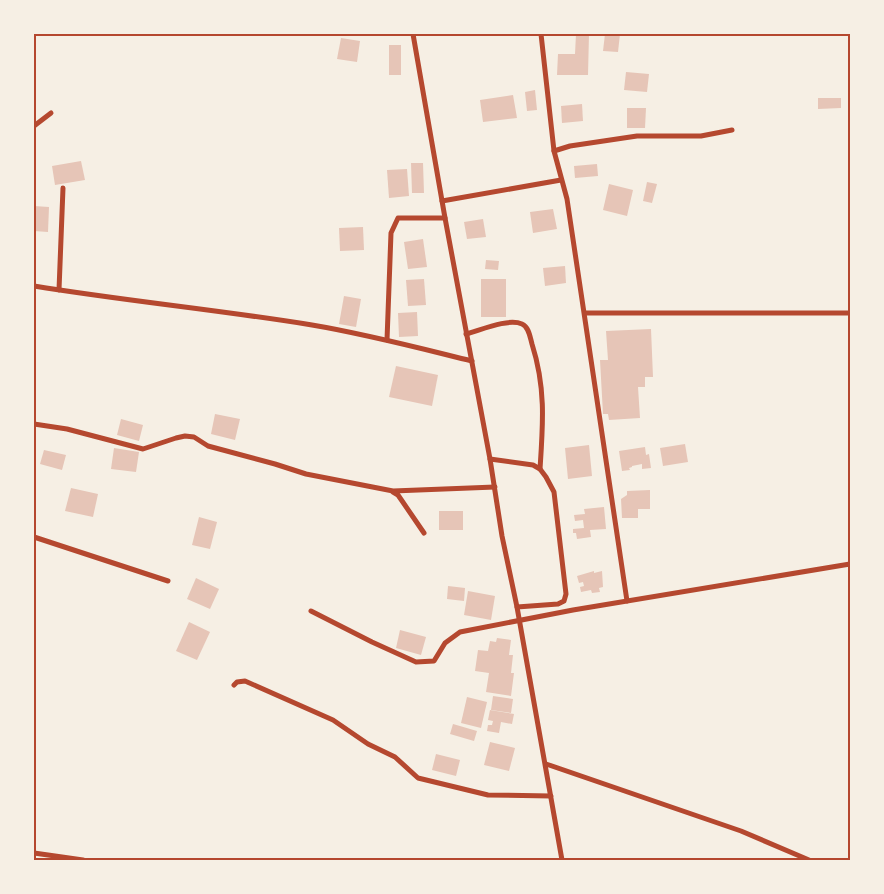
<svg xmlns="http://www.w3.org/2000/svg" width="884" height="894" font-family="Arial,sans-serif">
<rect width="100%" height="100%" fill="#f6efe4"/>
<g fill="#e6c5b7">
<path d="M576,34h13l-1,41h-31l1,-21h17z"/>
<path d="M605,34h15l-2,18 -15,-1z"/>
<path d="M341,38l19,3 -3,21 -20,-3z"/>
<rect x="389" y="45" width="12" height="30"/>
<path d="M626,72l23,2 -2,18 -23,-2z"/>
<path d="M535,90l2,20 -10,1 -2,-19z"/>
<path d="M513,95l4,23 -34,4 -3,-22z"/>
<path d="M818,98h23v10l-23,1z"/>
<path d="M582,104l1,17 -21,2 -1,-17z"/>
<path d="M627,108h19l-1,20h-18z"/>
<path d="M81,161l4,19 -30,5 -3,-19z"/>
<path d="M411,163h12l1,30h-12z"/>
<path d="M597,164l1,12 -23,2 -1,-12z"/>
<path d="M407,169l2,27 -20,2 -2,-28z"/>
<path d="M647,182l10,2 -5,19 -9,-2z"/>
<path d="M609,184l24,6 -6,26 -24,-6z"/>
<path d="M34,206l15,1 -1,25 -14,-1z"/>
<path d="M553,209l4,20 -24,4 -3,-21z"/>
<path d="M483,219l3,18 -19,2 -3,-17z"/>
<path d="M363,227l1,23 -24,1 -1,-23z"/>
<path d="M423,239l4,28 -19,2 -4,-27z"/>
<path d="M486,260l13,1 -1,9 -13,-1z"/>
<path d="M565,266l1,17 -21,3 -2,-18z"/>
<path d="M424,279l2,26 -18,1 -2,-26z"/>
<rect x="481" y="279" width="25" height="38"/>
<path d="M344,296l17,3 -5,28 -17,-3z"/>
<path d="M417,312l1,24 -19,1 -1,-24z"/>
<path d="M651,329l2,48h-8v10h-7l2,31 -31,2 -1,-6h-5l-3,-54h8l-2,-29z"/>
<path d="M396,366l42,9 -6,31 -43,-9z"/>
<path d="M215,414l25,5 -5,21 -24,-6z"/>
<path d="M121,419l22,6 -4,16 -22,-6z"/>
<path d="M685,444l3,18 -25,4 -3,-18z"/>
<path d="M589,445l3,31 -24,3 -3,-31z"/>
<path d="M645,447l1,8 3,-1 2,14 -9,1v-5l-10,2v1l-3,1 1,2 -8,1 -3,-20z"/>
<path d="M114,448l25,4 -3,20 -25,-3z"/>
<path d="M44,450l22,5 -4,15 -22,-6z"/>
<path d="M71,488l27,6 -5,23 -28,-6z"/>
<path d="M650,490v19h-12v9h-16l-1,-19 6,-4v-4z"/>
<path d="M604,507l2,22 -16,1 1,7 -14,2 -1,-6h-3v-4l11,-1 -1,-8 -8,1 -1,-6 11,-1 -1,-5z"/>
<rect x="439" y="511" width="24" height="19"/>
<path d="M199,517l18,5 -7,27 -18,-4z"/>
<path d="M594,571v2l8,-2 1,16 -4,1 1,4 -8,1 -1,-3 -10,2 -1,-5 4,-1 -1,-4 -4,1 -2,-7z"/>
<path d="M196,578l23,11 -9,20 -23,-10z"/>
<path d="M448,586l17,2 -1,13 -17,-2z"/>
<path d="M468,591l27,5 -4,24 -27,-5z"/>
<path d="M189,622l21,10 -13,28 -21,-9z"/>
<path d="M400,630l26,7 -5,18 -25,-7z"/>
<path d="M497,638l14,2 -2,15h4l-2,18h3l-3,23 -25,-4 3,-19 -14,-2 3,-21 10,1 2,-10 6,1z"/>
<path d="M493,696l20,3 -2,14 -20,-3z"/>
<path d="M467,697l20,5 -6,26 -20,-5z"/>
<path d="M490,710l24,4 -2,10 -11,-2 -2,11 -12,-2 1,-6h4l1,-4 -5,-1z"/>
<path d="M453,724l24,7 -3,10 -24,-7z"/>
<path d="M490,742l25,6 -6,23 -25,-6z"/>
<path d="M436,754l24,6 -4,16 -24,-6z"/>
</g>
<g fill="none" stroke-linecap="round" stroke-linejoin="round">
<g stroke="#b5482f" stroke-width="5">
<path d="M413,34l32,184 45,241 12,77 15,71 45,253"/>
<path d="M541,34l13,117 13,48 60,402"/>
<path d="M34,126l17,-13"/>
<path d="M554,151l16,-5 67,-10h64l31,-6"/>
<path d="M442,201l119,-21"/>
<path d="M34,286c92,15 186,24 278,39 54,9 107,23 160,36"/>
<path d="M59,290l4,-102"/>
<path d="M585,313h265"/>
<path d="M466,334c15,-4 42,-16 56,-10 7,3 8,13 10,20 14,44 11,80 8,125"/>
<path d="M387,340l4,-107 7,-15h47"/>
<path d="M34,424l33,5 76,20 33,-11 9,-2 9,1 14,9 67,18 31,10 87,17 102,-4"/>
<path d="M490,459l43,6 7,4 6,8 8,15 12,102 -2,7 -6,3 -41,3"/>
<path d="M393,492l5,3 26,38"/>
<path d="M34,537l134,44"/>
<path d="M311,611l61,31 44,20 18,-1 11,-18 15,-11 113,-22 277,-46"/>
<path d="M234,685l3,-3 8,-1 88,39 35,24 27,13 23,21 70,17 63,1"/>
<path d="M546,764l195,67 68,29"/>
<path d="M34,853l49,7"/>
</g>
</g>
<rect width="884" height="894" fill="none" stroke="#f6efe4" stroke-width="70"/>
<rect x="35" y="35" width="814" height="824" fill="none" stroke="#b5482f" stroke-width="2"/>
</svg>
